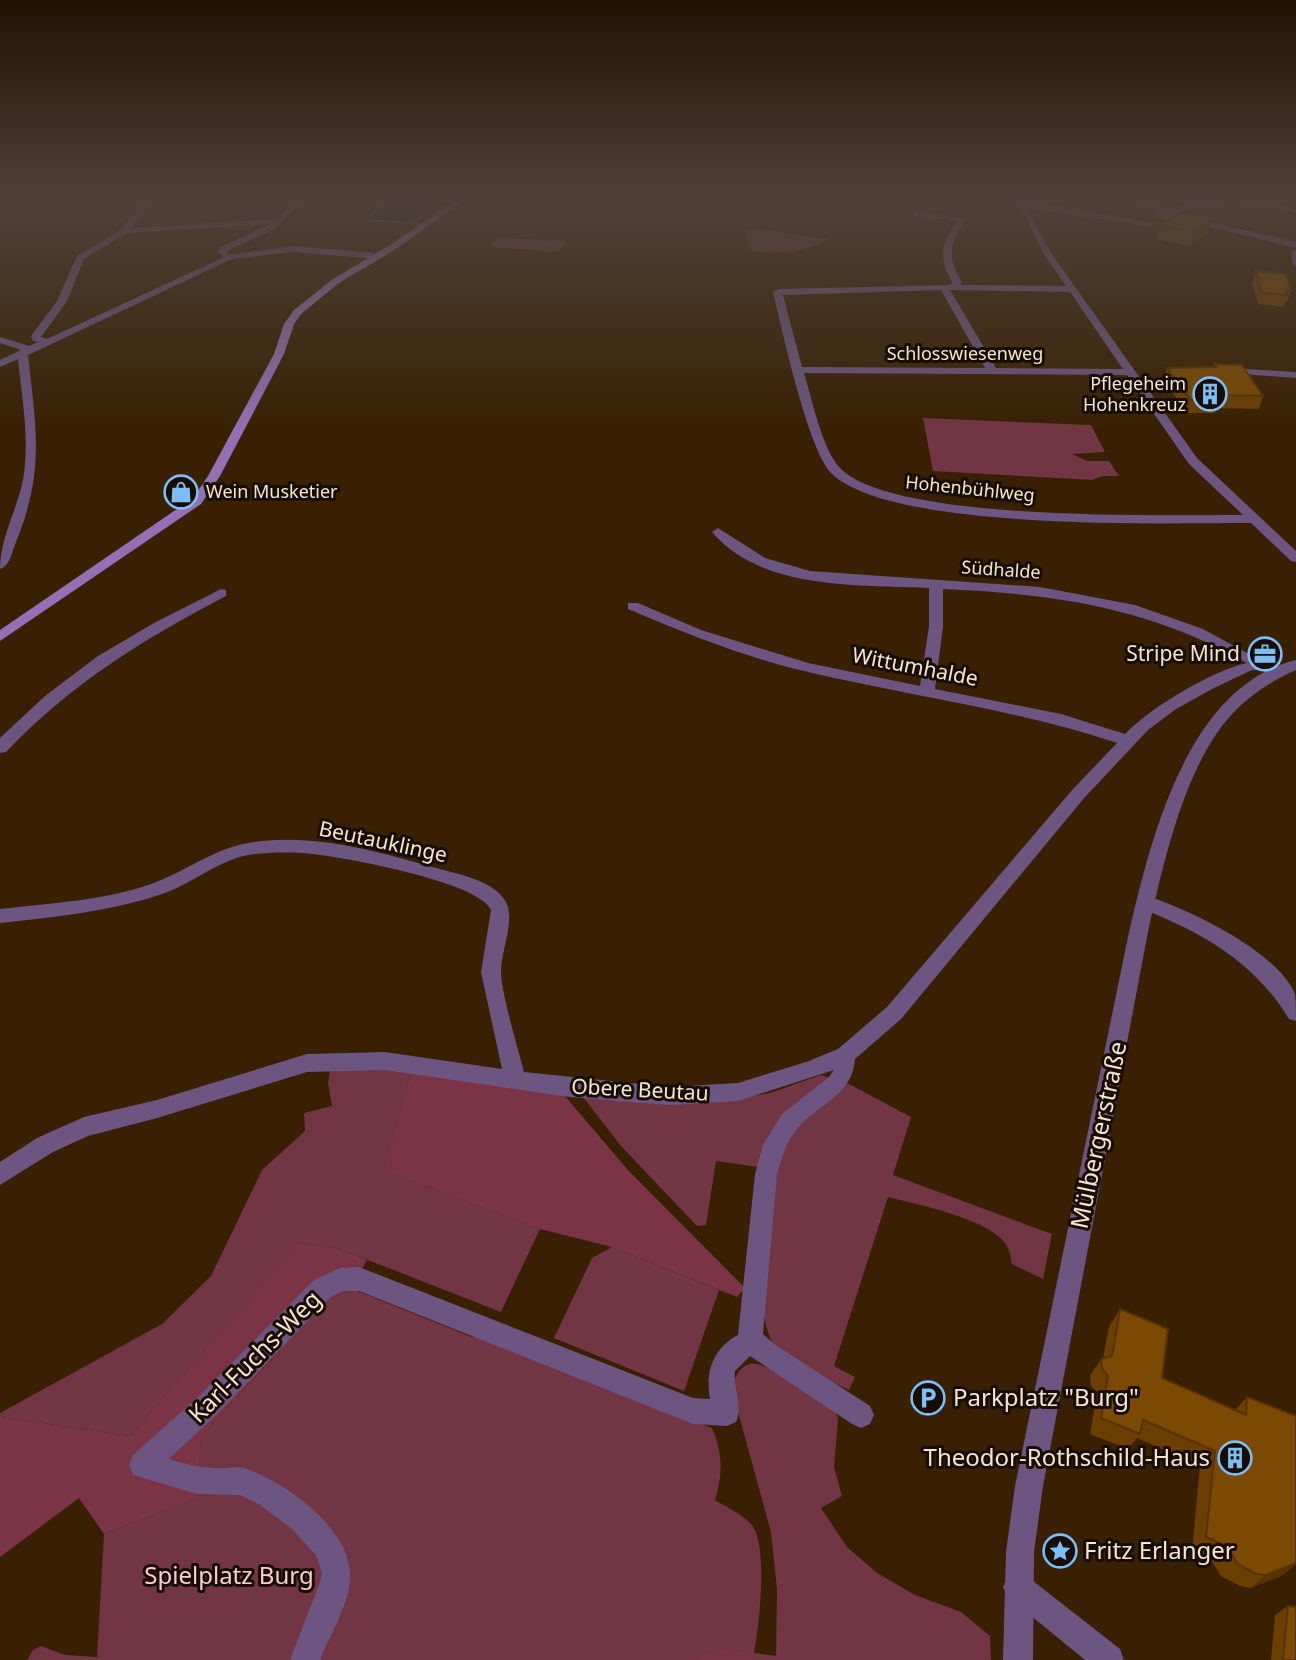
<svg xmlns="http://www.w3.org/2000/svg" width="1296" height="1660" font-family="'Noto Sans',sans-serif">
<rect width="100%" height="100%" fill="#392002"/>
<g fill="#713543">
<path d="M758,229l70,10c-29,17 -44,13 -77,12l-7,-20z"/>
<path d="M497,238h8l62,3 -9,11 -68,-5z"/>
<path d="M923,418l168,7 14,27 -33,2 15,7h22l10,15h-16l-11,4 -159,-9z"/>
<path d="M362,1067l49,5 -26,98 155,59 -39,83 -164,-64 -39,-5 -168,193 -130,-19v-4l162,-89 49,-48 51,-106 43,-39 -1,-18 28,-7 -4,-23 2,-14z"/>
<path d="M821,1075l28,9 62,33 -18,58 159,59 -9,45 -31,-15c-1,-7 -3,-15 -7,-21 -17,-24 -89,-39 -117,-46l-54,169 21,11 -6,13c-21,-11 -60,-26 -74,-43 -21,-27 -16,-142 -17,-180l-42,-6 -10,64 -9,1 -76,-80 -38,-49 150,2 37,-6z"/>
<path d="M612,1247l107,43 -35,101 -130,-53 38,-80z"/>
<path d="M350,1288l122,49h11l229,91c11,26 11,46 3,72 11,7 27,14 36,24 18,20 8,103 3,129l22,3 1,-67 -6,-57 -39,-142c2,-11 6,-23 18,-26 16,-5 70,37 86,47l2,9 -4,47 8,29 -21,12 26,39 30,26 38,22 46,17 29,24 1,24h-238l1,-7 -53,3 -4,4h-670l6,-10 8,-4 24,9 32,2 7,-123 92,-36 5,-62 119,-130z"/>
</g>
<g fill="#7b3446">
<path d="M411,1072l153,23 64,75 117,118 -8,9 -125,-50 -72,-18 -156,-59z"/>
<path d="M297,1243l40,5 30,12 -17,28 -30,18 -119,130 -4,62 -93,36 -25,-36 -79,59v-140l130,19z"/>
<path d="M717,1650l37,3 -1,7h-56l3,-4z"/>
</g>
<path fill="#021120" stroke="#4b5056" stroke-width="2" d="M394,199h49l-30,24 -46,-3 14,-14z"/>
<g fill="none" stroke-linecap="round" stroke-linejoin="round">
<g fill="#6c5681" fill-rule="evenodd">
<path d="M145,199h8l-22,29 145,-9 20,-20h9l-30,30 -48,22 1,4 65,-9 84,7 4,3 -4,3 -84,-7 -61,7 -204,96c8,73 17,116 -12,187 -4,10 -6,24 -16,27 0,-31 17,-59 23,-89 7,-41 -1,-81 -5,-121l-18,8v-7l21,-10 -21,-7v-6l29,9 9,-4 -5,-1 -2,-5 26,-35 20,-45 45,-27zM270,224l-49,23 -3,5 6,5 -177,82 -6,-2 26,-36 17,-42 43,-26z"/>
<path d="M1009,199l146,24 -3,4 -125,-19 24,45 146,205 99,93v11l-5,-1 -40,-38c-88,0 -358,8 -419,-49 -24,-23 -50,-145 -59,-182l5,-3 173,-4 1,-3c-14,-24 -11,-38 5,-61l-44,-5 3,-4 50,7c-16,24 -20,38 -4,63l-2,3 106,1 -23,-33 -20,-40zM941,290l44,78 -183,-1 -19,-72zM950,290l120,2 53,77 -127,-1zM804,373l323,2 62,89 54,51c-80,0 -351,7 -403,-47 -18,-19 -28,-69 -36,-95z"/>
<path d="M1209,199l41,1 46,9v4c-49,-10 -74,-14 -122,1l-4,-2 16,-8z"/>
<path d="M1296,249v17l-4,-3v-11z"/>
<path d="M1245,369l51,3v6l-55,-4 -1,-2z"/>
<path d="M718,528l47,30 45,13 230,16 95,18 68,24 68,37 -7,4h-12l-38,18 -38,21 -28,21 -63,67 -184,222 -46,40c-2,36 -37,45 -58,70 -11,13 -15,28 -20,45l-14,160 11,10 96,62 4,9 -4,9 -9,4 -9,-4 -102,-68 -15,15c-2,17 8,36 1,51l-9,4 -34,-2 -334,-133h-15l-12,5 -114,117 -49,46c16,5 31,9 48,9 9,1 18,-2 27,0 40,13 105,59 106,106 1,28 -20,60 -30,86h-30l30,-78 2,-9 -6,-18 -25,-27 -31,-23 -20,-10 -43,-1 -64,-19 -4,-10 4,-10 67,-60 114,-115 26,-12 19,-1 334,131 17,1c-5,-27 3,-51 28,-64l17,-161 8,-29 19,-31 47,-37 5,-7 -96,31 -69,4 -99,-8 -185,-27 -78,2 -150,46 -69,18 -35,16 -53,33v-23l37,-24 47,-21 73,-17 150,-46 78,-2 117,17 -21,-97 10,-62c-11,-28 -148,-53 -179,-56 -21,-2 -43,-2 -64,1 -31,6 -56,29 -86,39 -53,18 -108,23 -162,29v-14c50,-6 103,-8 151,-25 34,-12 62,-35 97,-41 62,-11 129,8 188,25 21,6 58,12 70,34 9,18 -4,47 -5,67 -1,21 17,79 23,103l145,15 69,-4 68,-21 32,-13 49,-42 186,-218 44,-46c-102,-34 -208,-47 -313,-72 -60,-14 -119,-38 -176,-62v-6h10l63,27 107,33 112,23 9,-60v-38c-70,-4 -167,3 -217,-56zM943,589c111,5 205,18 304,74 -36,8 -97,45 -122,71l-64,-20 -126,-25 8,-63z"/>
<path d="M221,589l5,1v6c-84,44 -154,87 -220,156l-6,1v-15l45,-42 53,-40 56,-33z"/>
<path d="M1147,896c42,13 131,56 148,98 1,7 1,19 1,27l-7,-2c-35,-58 -88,-87 -149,-111l-2,-5 2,-5z"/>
<path d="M1018,1572l10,5 92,72 4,11h-39l-77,-63 -5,-10 5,-10z"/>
</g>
<g fill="#6c5681" fill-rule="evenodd">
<path d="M1126,199h11l38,13 -10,2 14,1 117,27v6l-117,-29 -13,1 -11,-4v-4z"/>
<path d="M1296,660v10c-23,10 -45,24 -62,42 -50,52 -72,156 -87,225l-104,549 -9,66 -1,108h-30l3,-108 9,-66 113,-549c22,-95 58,-250 168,-277z"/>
</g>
<path fill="#9370b5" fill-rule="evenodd" d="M457,199h9l-70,50 -57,34 -38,31 -7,10 -10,30 -64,122 -19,28 -201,137v-11l193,-132 15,-22 66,-122 10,-30 10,-14 39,-31 57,-34z"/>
</g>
<g fill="#6a3f01">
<path d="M1212,220l-5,14 -18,12 -32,-7 4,-15z"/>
<path d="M1256,271l35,19 -4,12h-2l-2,5 -25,-3 -6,-21z"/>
<path d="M1215,364l48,32 -4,13 -43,-1 -1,5h-28l-24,-33 4,-12 47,-1z"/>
<path d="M1120,1309l42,69 73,32 12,-13 49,19v148l-15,12 -31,12 -10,-2 -19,-10 -10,-16 -19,-9 8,-85 -63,-28 -9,11 -38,-15 7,-41 -6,-7 -1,-10 11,-17 2,-1 6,-31z"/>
<path d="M1288,1606l8,54h-25l4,-45z"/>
</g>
<g fill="#563301">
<path d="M1212,220l-5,14 -18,12 4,-14z"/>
<path d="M1296,1563l-15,13 -31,12 16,-13z"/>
</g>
<g fill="#7b4901" stroke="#563301" stroke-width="2">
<path d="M1180,213l32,7 -19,12 -32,-8z"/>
<path d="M1256,271l29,3 6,16h-5l1,5 -25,-2z"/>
<path d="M1215,364l27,1 21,31 -47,-1 3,5h-28l-24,-32 50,-1z"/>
<path d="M1120,1309l48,20 -6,49 84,37 1,-18 49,19v147l-30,12 -10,-1 -19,-11 -10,-17 -21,-9 9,-86 -72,-31 -3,14 -39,-16 7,-42 -6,-7 -1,-10 11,-3z"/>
<path d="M1288,1606l8,1v53h-13z"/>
</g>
<linearGradient id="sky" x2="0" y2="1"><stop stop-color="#1f1201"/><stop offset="0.46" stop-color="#4e4239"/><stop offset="1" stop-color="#4e4239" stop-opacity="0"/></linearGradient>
<rect width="1296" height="432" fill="url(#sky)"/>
<defs>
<symbol id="building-ring" viewBox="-11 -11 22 22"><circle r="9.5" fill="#180d03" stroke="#7dbef9" stroke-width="1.5"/><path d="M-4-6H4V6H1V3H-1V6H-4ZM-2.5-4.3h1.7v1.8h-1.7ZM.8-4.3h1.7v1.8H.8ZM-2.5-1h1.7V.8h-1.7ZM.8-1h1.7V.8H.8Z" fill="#7dbef9"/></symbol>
<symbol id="shop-ring" viewBox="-11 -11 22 22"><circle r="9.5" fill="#180d03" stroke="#7dbef9" stroke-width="1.5"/><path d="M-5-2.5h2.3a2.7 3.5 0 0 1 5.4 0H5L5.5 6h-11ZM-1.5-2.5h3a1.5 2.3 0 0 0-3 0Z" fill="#7dbef9"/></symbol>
<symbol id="office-ring" viewBox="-11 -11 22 22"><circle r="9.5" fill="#180d03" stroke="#7dbef9" stroke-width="1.5"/><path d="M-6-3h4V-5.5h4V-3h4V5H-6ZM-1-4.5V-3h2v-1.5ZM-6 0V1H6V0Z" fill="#7dbef9"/></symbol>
<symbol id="parking-ring" viewBox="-11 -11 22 22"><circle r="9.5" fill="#180d03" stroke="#7dbef9" stroke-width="1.5"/><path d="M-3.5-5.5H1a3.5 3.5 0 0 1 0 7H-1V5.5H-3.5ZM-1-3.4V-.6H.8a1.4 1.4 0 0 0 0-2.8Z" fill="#7dbef9"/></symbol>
<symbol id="sight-ring" viewBox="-11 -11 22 22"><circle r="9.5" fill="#180d03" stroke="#7dbef9" stroke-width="1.5"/><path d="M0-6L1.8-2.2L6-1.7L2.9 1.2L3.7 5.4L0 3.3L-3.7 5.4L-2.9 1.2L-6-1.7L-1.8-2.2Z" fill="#7dbef9"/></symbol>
</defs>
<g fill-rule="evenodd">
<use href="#building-ring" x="1191" y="375" width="38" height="38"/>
<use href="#shop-ring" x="162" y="473" width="38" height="38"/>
<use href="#office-ring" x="1246" y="635" width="38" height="38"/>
<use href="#parking-ring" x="909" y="1379" width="38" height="38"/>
<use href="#building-ring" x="1216" y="1439" width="38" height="38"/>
<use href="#sight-ring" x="1041" y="1532" width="38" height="38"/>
</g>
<g text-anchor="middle" stroke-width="6" stroke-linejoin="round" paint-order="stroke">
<g font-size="18" fill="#f5e4d4" stroke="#180d03">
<text x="965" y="360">Schlosswiesenweg</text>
<text transform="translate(970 489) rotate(6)" y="6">Hohenbühlweg</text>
<text transform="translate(1001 570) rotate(4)" y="6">Südhalde</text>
</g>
<g font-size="18" fill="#f5e4d4" stroke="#180d03" text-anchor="end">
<text x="1186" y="390">Pflegeheim<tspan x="1186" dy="21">Hohenkreuz</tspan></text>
<text x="206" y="498" text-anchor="start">Wein Musketier</text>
</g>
<g font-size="21" fill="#f5e4d4" stroke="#180d03" text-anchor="end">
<text x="1240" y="661">Stripe Mind</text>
</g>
<g font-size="21" fill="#f5e4d4" stroke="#180d03">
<text transform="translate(915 667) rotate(11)" y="7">Wittumhalde</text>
<text transform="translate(383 842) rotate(12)" y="7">Beutauklinge</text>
<text transform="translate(640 1090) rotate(3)" y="7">Obere Beutau</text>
</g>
<g font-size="24" fill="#f5e4d4" stroke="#180d03">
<text transform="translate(1099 1135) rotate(-78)" y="8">Mülbergerstraße</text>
<text transform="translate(255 1357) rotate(-45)" y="8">Karl-Fuchs-Weg</text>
</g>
<g font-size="24" fill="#f5e4d4" stroke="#180d03" text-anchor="start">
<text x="953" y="1406">Parkplatz "Burg"</text>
<text x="1210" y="1466" text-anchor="end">Theodor-Rothschild-Haus</text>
<text x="1084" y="1559">Fritz Erlanger</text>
</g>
<g font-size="24" fill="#f9ccd4" stroke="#180d03">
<text x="229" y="1584">Spielplatz Burg</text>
</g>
</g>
</svg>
